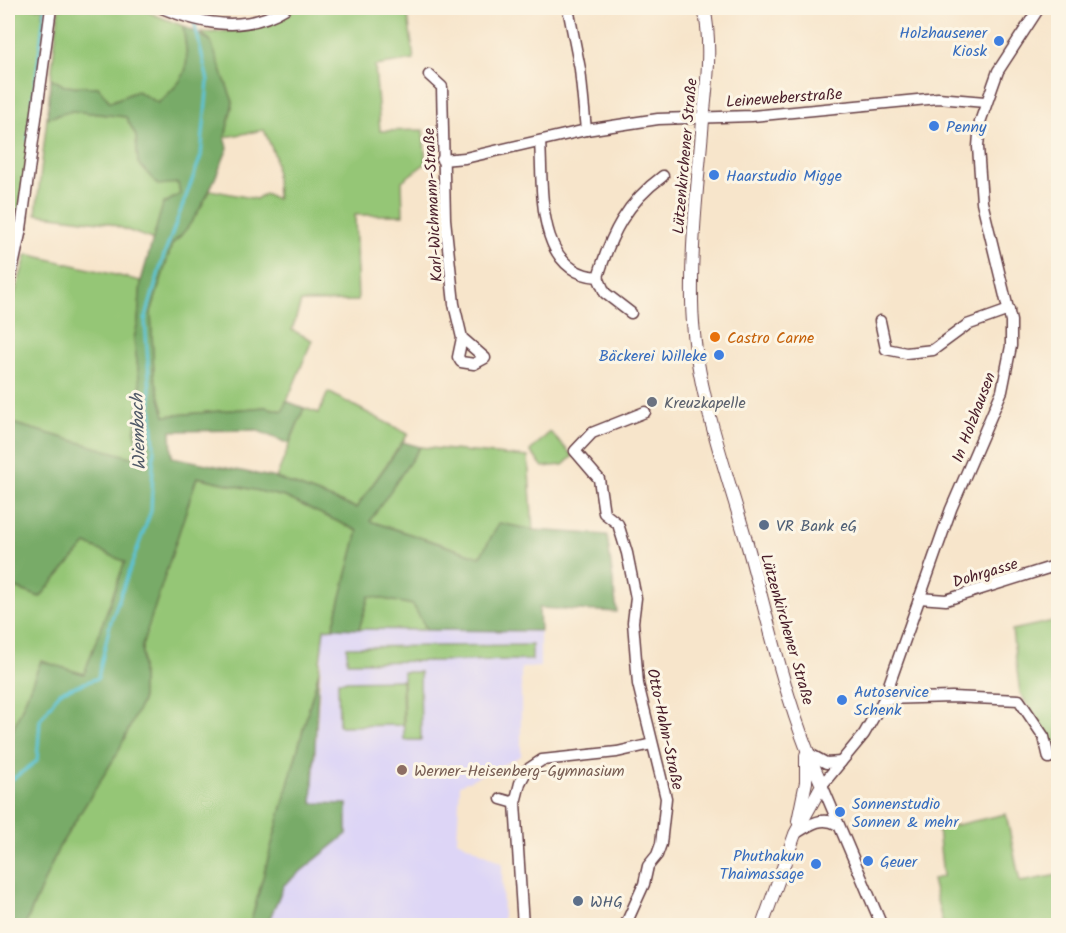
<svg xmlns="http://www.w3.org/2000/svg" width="1066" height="933" font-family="Kalam,sans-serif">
<rect width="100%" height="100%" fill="#fcf5e5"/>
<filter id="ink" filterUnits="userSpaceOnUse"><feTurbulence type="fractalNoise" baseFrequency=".0167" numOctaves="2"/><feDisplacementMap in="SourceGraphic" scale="12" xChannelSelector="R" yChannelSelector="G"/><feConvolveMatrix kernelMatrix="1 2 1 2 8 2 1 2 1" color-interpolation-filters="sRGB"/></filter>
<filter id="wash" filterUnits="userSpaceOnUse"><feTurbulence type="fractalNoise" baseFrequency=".008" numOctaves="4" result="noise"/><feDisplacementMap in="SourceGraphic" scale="24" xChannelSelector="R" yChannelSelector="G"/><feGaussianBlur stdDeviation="1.35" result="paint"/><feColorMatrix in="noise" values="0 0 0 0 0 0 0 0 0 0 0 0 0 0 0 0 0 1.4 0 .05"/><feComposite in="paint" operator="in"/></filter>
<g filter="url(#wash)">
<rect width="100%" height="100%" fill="#f7e5cb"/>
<path fill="#ddd5f6" d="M324,628l216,3v36l-19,1v88l-61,29 -3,55 45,23 1,62 -236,1 17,-41 63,-51 -35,-30z"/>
<g fill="#95c676" stroke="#707250" stroke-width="1.5">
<path d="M8,8h35l-1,7 3,2 -25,194 -3,3 -9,-2z"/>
<path d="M59,8h79l45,18c6,44 9,47 -25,77l-21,-12 -27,11 -12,-15 -34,-1 -13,-8z"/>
<path d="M292,8h115l7,52 -39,6 5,65 43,-1 3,33 -24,18 1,34h-48l3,86 -57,1 -9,28 20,10 -29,71 -18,-4 -100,9 -11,-41 -3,-63 21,-68 7,-6 32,-48 45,9 9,-5 12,5 -2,-43 -11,-26 -39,7 8,-35 -23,-62 -9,-7c34,-2 64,-3 91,-25z"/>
<path d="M72,111l54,6 10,19 2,27 40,20 2,11 -22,35 -4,11 -46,-17 -72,-9 11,-96z"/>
<path d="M27,254l114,27 -3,41 -4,17 7,53 -6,38 6,31 -133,-39v-106z"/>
<path d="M328,392l80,42 -52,74 -80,-30 28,-70 15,5z"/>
<path d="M550,432l23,24 -10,9 -20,2 -13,-16z"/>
<path d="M420,447l108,10 5,73 -33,-7 -20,34 -111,-36z"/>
<path d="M197,477l88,20 73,34 -25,97 -9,1 -5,42 -69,254 -225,1 34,-79 58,-93 25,-53v-55z"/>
<path d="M86,543l39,18 -41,114 -43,-14 -33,81v-157l32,12z"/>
<path d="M369,596l44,9 14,25 -68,-1z"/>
<path d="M1058,620v133l-38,-60 -8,-63z"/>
<path d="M532,645v15l-185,2v-15z"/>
<path d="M403,672h17l1,68h-17z"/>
<path d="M402,680l1,45 -64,1 -1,-45z"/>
<path d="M1006,814l14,68 38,-7v50h-46l-1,-3 -12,3h-56l-11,-45 11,-4 -5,-47z"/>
</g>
<g fill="#78ab67" stroke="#616549" stroke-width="1.5">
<path d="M183,26l27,14 23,62 -8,35 3,11c-14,33 -29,73 -56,96l-21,68 3,63 11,41 100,-9 18,4 3,-10 18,7 -15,36 -33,-14 -85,1 1,26 104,21 80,30 47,-66 17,5 -50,74 110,36 19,-34 34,7 74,5 10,77 -78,-4 1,23 -113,-1 -14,-25 -44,-9 -10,33 -26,-1 25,-97 -73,-34 -88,-20 -55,169v55l-25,53 -58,93 -34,78h-17v-183l33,-81 43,13 41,-112 -39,-18 -46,53 -32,-12v-163l133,38 -6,-30 6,-38 -7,-53 4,-17 3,-41 22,-77 17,-10 -2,-11 -20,2 -20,-22 -2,-27 -10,-19 -54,-6 -25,7 4,-40 13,8 34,1 12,15 27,-11 21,12c34,-30 31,-33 25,-77z"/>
<path d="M319,671l-7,132 35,1v30l-63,51 -17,40h-17z"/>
</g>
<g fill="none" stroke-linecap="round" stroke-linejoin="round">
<g stroke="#5cc4d8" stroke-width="3">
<path d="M28,140l17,-132"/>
<path d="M8,811l2,-30 27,-20 3,-41 20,-28 38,-14 12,-54 41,-113 3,-64 -9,-127 18,-62 38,-102 7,-75 -14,-60"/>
</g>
</g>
</g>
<g filter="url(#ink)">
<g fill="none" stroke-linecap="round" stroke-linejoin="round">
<defs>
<g id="minor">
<path d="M162,8c42,17 84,25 124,0"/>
<path d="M568,8l12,61 6,61"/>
<path d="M429,75l13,12 3,132 9,85 8,34 -4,19 3,5 13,2 11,-6 -23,-20"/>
<path d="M540,141c3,45 -5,132 58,136l7,16 26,20"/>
<path d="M442,160l23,-2 121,-28 72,-11 94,-3 186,-18 47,4"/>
<path d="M8,226l13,3"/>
<path d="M598,277c13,-43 28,-74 65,-101"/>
<path d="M8,290l13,-61 30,-221"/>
<path d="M880,321l6,28 20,4 27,-3 34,-25 42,-15"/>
<path d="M919,598l27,2 112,-35"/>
<path d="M884,699l68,-2 67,3 25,37 5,21"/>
<path d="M808,753l18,10 15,-1"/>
<path d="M501,799l14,4"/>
<path d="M795,834c14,-9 27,-19 43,-9"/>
<path d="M523,926l-8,-123 5,-20 7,-13 15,-10 75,-8 35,-8"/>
<path d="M625,926l19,-42 4,-18 9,-11 4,-11 5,-46 -28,-114 -5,-62 3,-24 -9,-45 -9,-29 -14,-11 -5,-34 -24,-28 17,-18 53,-21"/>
<path d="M882,926l-60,-141 42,-51 20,-35 67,-190 51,-118 9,-45v-25l-29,-119 -4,-55 2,-25 18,-51 41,-63"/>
</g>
<g id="major">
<path d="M704,8c8,36 3,75 -1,112 -5,60 -12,120 -11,181 1,83 34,167 56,246 22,79 39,163 74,238l-27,49 -33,92"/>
<path d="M798,821l8,-39v-27"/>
</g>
</defs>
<use href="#minor" stroke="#643d43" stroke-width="13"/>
<use href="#major" stroke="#643d43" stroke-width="14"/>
<use href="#minor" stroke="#fff" stroke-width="10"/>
<use href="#major" stroke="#fff" stroke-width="12"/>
</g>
</g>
<g fill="#3f7fe0" stroke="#fcf5e5" stroke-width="2">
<circle cx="999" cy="41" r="6"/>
<circle cx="934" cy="126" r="6"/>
<circle cx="714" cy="175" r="6"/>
<circle cx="719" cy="355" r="6"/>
<circle cx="842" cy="700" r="6"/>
<circle cx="840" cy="812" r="6"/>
<circle cx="868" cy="861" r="6"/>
<circle cx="816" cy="864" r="6"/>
</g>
<circle fill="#e8710a" stroke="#fcf5e5" stroke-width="2" cx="715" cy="337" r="6"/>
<circle fill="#6b7280" stroke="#fcf5e5" stroke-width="2" cx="652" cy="402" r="6"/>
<g fill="#5c6f8a" stroke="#fcf5e5" stroke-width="2">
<circle cx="764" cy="525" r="6"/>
<circle cx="578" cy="901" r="6"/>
</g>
<circle fill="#8d6e63" stroke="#fcf5e5" stroke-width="2" cx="402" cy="770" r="6"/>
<g text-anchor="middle" stroke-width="6" stroke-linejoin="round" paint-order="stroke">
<g font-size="16" fill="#366cbe" stroke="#fcf5e5" text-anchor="start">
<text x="987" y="38" text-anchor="end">Holzhausener<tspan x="987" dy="18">Kiosk</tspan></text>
<text x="946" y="132">Penny</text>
<text x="726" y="181">Haarstudio Migge</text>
<text x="707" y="361" text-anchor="end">Bäckerei Willeke</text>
<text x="854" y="697">Autoservice<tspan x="854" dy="18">Schenk</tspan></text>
<text x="852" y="809">Sonnenstudio<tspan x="852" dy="18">Sonnen &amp; mehr</tspan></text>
<text x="804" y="861" text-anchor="end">Phuthakun<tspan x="804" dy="18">Thaimassage</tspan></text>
<text x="880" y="867">Geuer</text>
</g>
<g font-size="16" fill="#4a1f2b" stroke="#fcf5e5">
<text transform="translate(784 97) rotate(-4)" y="6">Leineweberstraße</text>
<text transform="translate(684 156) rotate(-85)" y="6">Lützenkirchener Straße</text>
<text transform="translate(432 205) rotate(-93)" y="6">Karl-Wichmann-Straße</text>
<text transform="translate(973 417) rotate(-69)" y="6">In Holzhausen</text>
<text transform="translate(985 572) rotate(-17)" y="6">Dohrgasse</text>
<text transform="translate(788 629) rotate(74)" y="6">Lützenkirchener Straße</text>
<text transform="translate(666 729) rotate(78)" y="6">Otto-Hahn-Straße</text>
</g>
<g font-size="16" fill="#c56008" stroke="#fcf5e5" text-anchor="start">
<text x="727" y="343">Castro Carne</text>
</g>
<g font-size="16" fill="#5b616d" stroke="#fcf5e5" text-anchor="start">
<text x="664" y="408">Kreuzkapelle</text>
</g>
<g font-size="16" fill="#4e5e75" stroke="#fcf5e5" text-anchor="start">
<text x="776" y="531">VR Bank eG</text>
<text x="590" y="907">WHG</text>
</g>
<g font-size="16" fill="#785e54" stroke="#fcf5e5" text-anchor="start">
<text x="414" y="776">Werner-Heisenberg-Gymnasium</text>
</g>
<g font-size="18" font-style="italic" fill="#505968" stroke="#fcf5e5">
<text transform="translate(138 432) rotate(-92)" y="6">Wiembach</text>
</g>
</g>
<rect width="1066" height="933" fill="none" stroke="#fcf5e5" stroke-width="30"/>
</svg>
